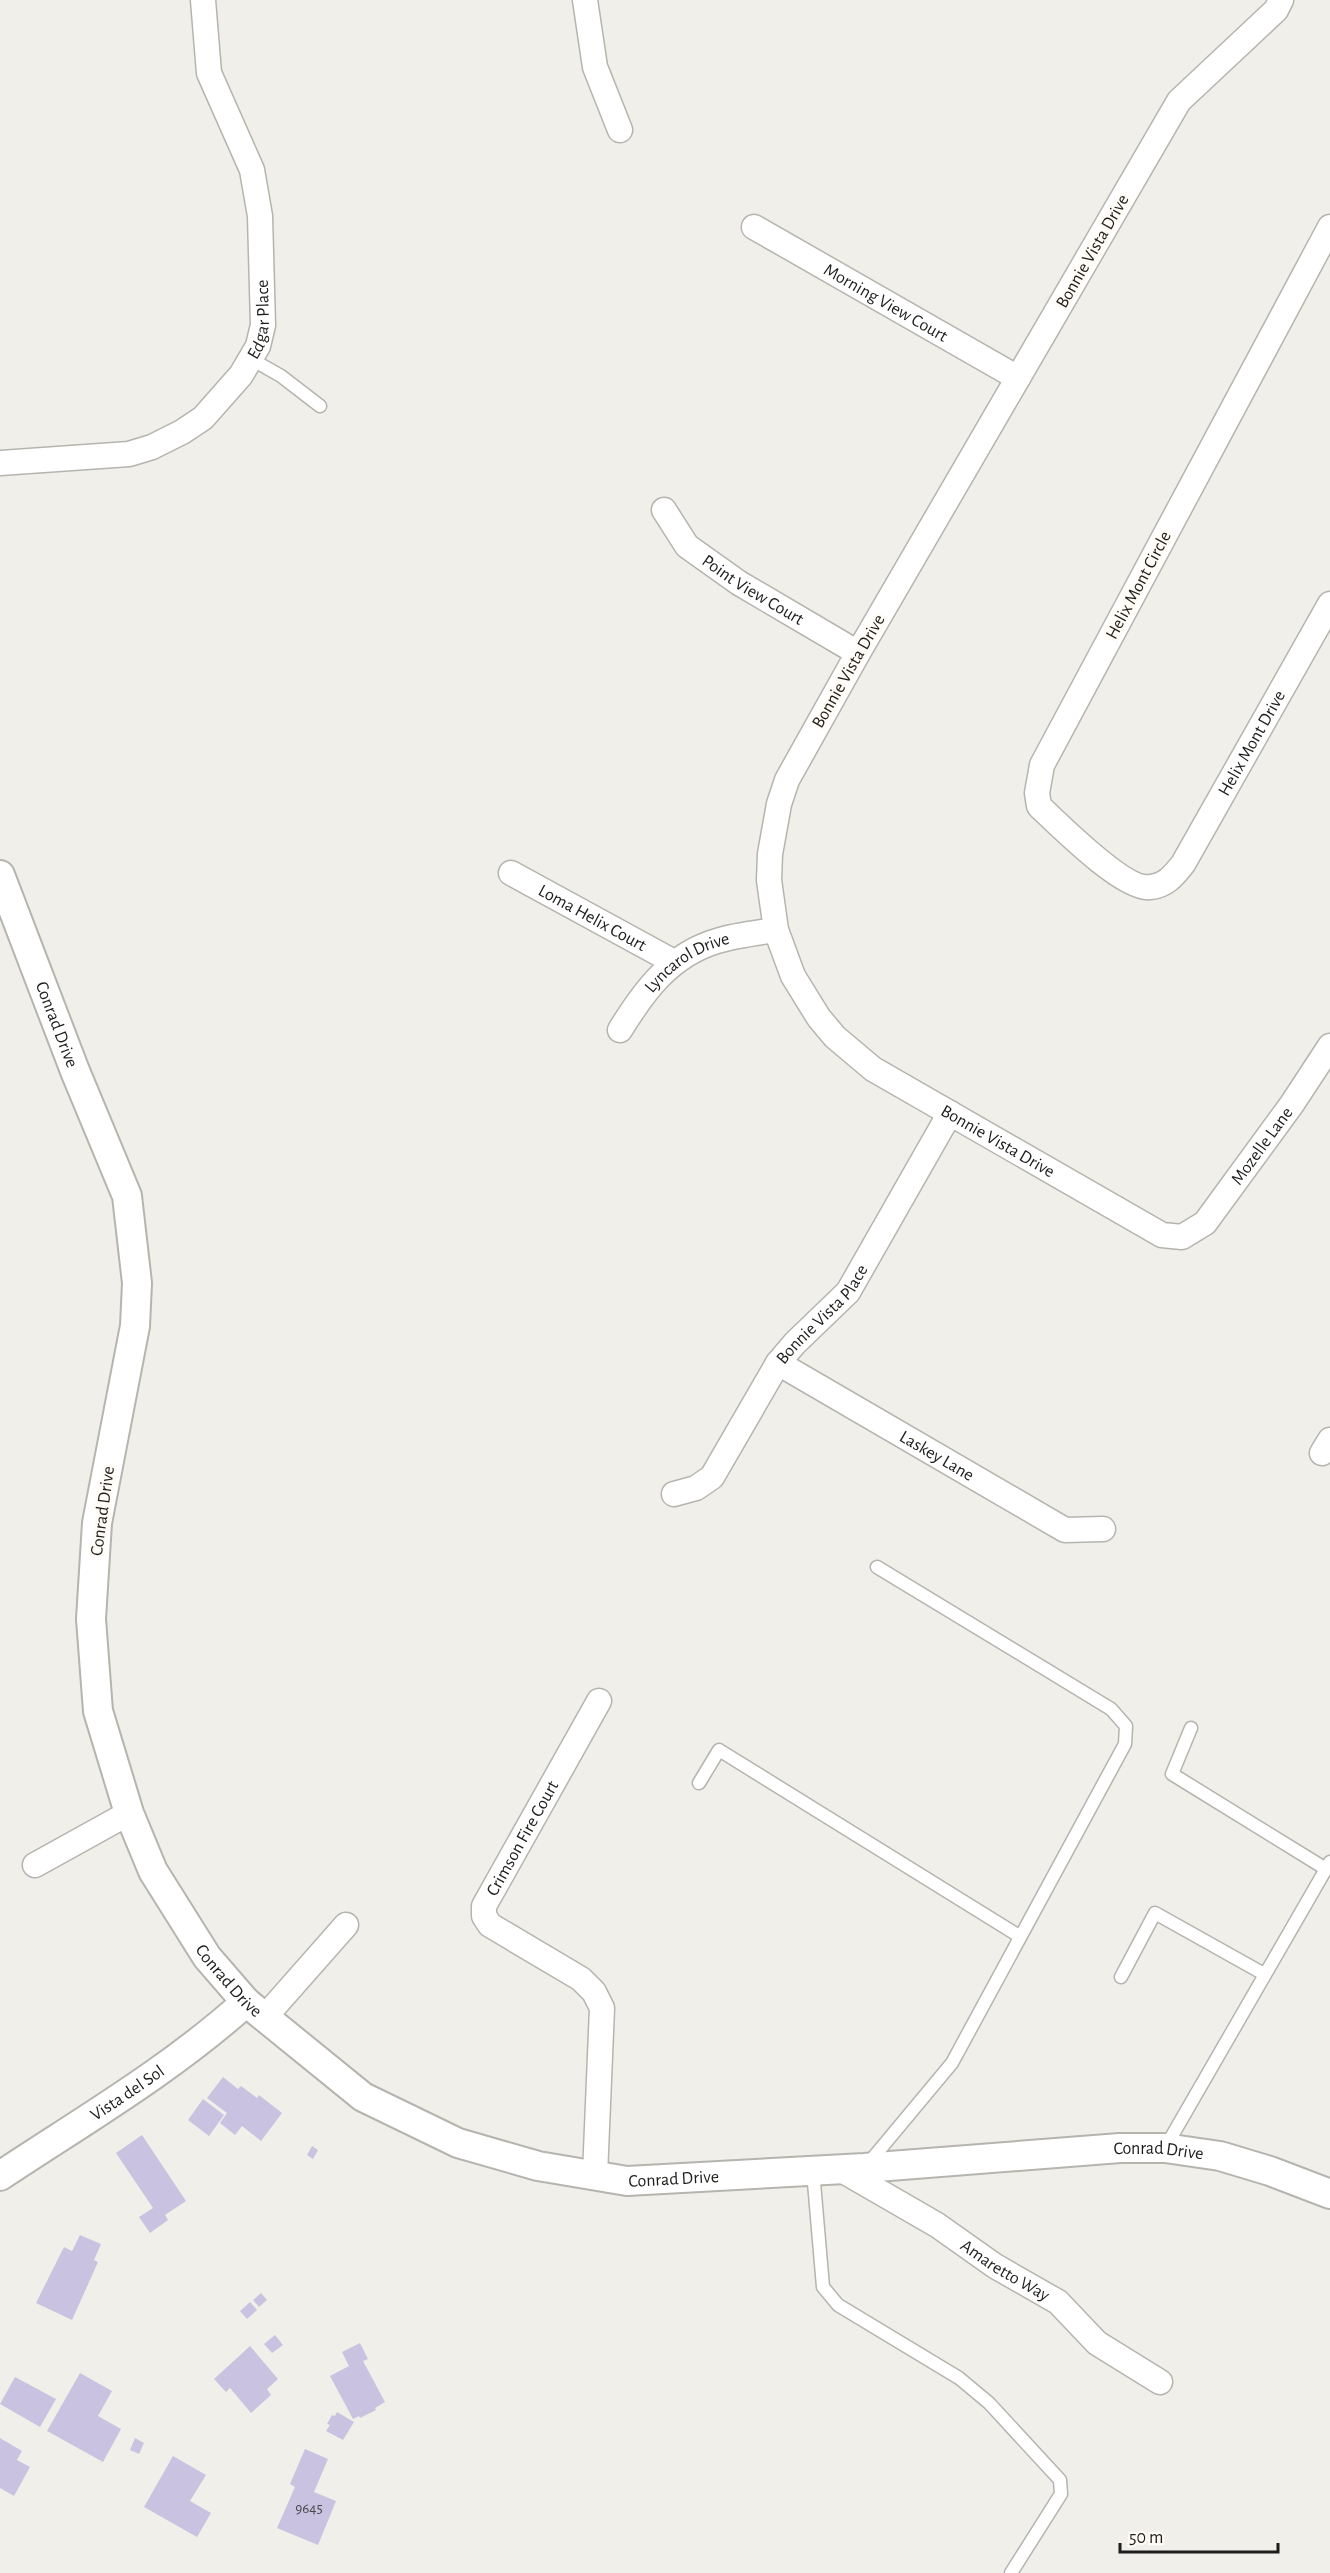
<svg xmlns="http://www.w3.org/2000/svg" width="1330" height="2573" font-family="'Alegreya Sans',sans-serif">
<rect width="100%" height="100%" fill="#f1efe9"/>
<g fill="#c9c3e1">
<path d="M223,2077l15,12 3,-3 16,12 2,-3 23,18 -21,28 -19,-15 -7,9 -15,-12 7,-10 -20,-15z"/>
<path d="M203,2099l21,16 -15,21 -21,-16z"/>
<path d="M142,2135l44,66 -21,14 3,5 -18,13 -11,-16 14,-9 -37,-55z"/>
<path d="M312,2146l6,4 -5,9 -6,-4z"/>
<path d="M80,2235l21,9 -7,16 4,2 -26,58 -36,-17 28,-56 8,4z"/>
<path d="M261,2293l6,7 -8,7 -6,-7z"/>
<path d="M250,2302l7,8 -10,9 -7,-8z"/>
<path d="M275,2335l8,10 -11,8 -8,-9z"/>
<path d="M360,2343l8,16 -5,2 22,41 -10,6 1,2 -16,8 -1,-2 -6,3 -23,-43 19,-10 -7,-14z"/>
<path d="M250,2346l28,33 -11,10 4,6 -20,18 -21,-25 -4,4 -12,-13z"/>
<path d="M80,2373l32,18 -14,25 23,13 -18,33 -56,-31z"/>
<path d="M15,2377l41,22 -16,28 -40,-23z"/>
<path d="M337,2412l17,10 -11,18 -17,-9 4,-6 -3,-1 5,-9 3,1z"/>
<path d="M0,2438l22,13 -5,9 13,7 -16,29 -14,-8z"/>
<path d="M135,2438l9,5 -5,11 -9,-4z"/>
<path d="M305,2449l23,10 -14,33 22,9 -18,44 -41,-17 18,-41 -5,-3z"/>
<path d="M173,2456l33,19 -16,26 21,12 -14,24 -53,-30z"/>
</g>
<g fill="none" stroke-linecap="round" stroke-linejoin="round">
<defs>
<g id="service">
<path d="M251,359l30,17 39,30"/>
<path d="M1191,1728l-19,46 154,95"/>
<path d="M699,1783l20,-33 300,186"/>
<path d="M1121,1977l34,-64 109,61"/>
<path d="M1165,2148l165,-286"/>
<path d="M867,2165l85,-102 173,-319 1,-18 -15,-17 -234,-142"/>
<path d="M813,2171l10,116 15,18 121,73 30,25 71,77 1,14 -50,79"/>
</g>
<g id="minor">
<path d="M585,0l10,67 25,63"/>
<path id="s1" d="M1281,0l-5,10 -97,91 -321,552 -71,127 -8,24 -9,50 -1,26 7,50 17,46 26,42 16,19 38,32 289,166 20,2 23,-14 87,-119 38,-58"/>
<path id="s2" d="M754,227l264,151"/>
<path id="s3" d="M1330,227l-288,538 -5,28 2,13c20,19 86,85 111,81 16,-1 24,-12 33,-23l147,-260"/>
<path id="s4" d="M0,463l129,-9 23,-7 30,-15 21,-14 38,-43 17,-29 5,-21 -3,-109 -8,-46 -43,-97 -6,-73"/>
<path id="s5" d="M664,510l23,36 52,37 119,70"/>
<path id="s6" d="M511,873l163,89"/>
<path id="s7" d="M620,1030c24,-39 50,-75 97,-89 19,-6 40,-8 59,-11"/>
<path id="s8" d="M778,1363l287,167 38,-1"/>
<path d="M1322,1453l8,-13"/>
<path id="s9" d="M674,1494l22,-6 16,-11 66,-114 17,-20 53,-51 102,-179"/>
<path d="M35,1865l94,-52"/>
<path d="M264,2018l82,-93"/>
<path id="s10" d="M840,2169l97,56 58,41 63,36 39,41 63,39"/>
<path id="s11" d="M595,2175l7,-167 -8,-16 -13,-13 -91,-54 -6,-9v-10l115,-205"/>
</g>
<g id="tertiary">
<path id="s12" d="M0,875l75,196 52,125 10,87 -2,43 -38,197 -6,96 7,92 31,102 24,58 54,86 39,45 117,95 95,46 80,23 89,15 237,-13 256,-20h45l55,8 50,15 60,23"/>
<path id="s13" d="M0,2176c83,-55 172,-107 246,-174"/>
</g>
</defs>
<use href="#service" stroke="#b6b4ae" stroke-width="15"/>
<use href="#minor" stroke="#b6b4ae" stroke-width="27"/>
<use href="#tertiary" stroke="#b6b4ae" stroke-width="32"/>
<use href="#service" stroke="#fff" stroke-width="12"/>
<use href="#minor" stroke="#fff" stroke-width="24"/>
<use href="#tertiary" stroke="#fff" stroke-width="28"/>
</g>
<g text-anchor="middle" stroke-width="6" stroke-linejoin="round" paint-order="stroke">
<g font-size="15" fill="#49464c">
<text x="309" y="2513">9645</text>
</g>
<g font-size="18" fill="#1e1d1b" stroke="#fffcf6">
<text transform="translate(1092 251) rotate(-60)" y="6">Bonnie Vista Drive</text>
<text dy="6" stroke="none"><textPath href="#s2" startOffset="152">Morning View Court</textPath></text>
<text dy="6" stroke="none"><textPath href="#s4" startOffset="330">Edgar Place</textPath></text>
<text transform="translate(1138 585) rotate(-62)" y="6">Helix Mont Circle</text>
<text dy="6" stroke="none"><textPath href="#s5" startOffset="122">Point View Court</textPath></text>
<text transform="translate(848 671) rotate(-60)" y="6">Bonnie Vista Drive</text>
<text dy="6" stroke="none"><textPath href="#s3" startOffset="972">Helix Mont Drive</textPath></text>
<text dy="6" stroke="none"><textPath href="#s6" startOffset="93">Loma Helix Court</textPath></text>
<text dy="6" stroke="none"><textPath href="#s7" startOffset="98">Lyncarol Drive</textPath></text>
<text dy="6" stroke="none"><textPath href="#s12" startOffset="160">Conrad Drive</textPath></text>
<text dy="6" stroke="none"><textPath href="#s1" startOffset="1398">Bonnie Vista Drive</textPath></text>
<text dy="6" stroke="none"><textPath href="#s1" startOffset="1730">Mozelle Lane</textPath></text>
<text dy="6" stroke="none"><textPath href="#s9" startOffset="240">Bonnie Vista Place</textPath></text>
<text dy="6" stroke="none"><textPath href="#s8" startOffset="184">Laskey Lane</textPath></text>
<text transform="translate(102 1511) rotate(-82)" y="6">Conrad Drive</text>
<text dy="6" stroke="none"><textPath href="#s11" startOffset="408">Crimson Fire Court</textPath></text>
<text dy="6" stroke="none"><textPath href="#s12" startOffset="1168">Conrad Drive</textPath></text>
<text dy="6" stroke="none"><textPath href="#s13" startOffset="152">Vista del Sol</textPath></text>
<text dy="6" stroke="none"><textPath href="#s12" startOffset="2158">Conrad Drive</textPath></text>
<text dy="6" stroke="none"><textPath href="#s12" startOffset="1672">Conrad Drive</textPath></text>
<text dy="6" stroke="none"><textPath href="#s10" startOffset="194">Amaretto Way</textPath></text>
</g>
</g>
<path d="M1120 2543v9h158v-9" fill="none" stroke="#1e1d1b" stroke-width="3"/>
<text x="1129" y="2543" font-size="18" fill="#1e1d1b" stroke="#fffcf6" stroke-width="4.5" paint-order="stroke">50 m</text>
</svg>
